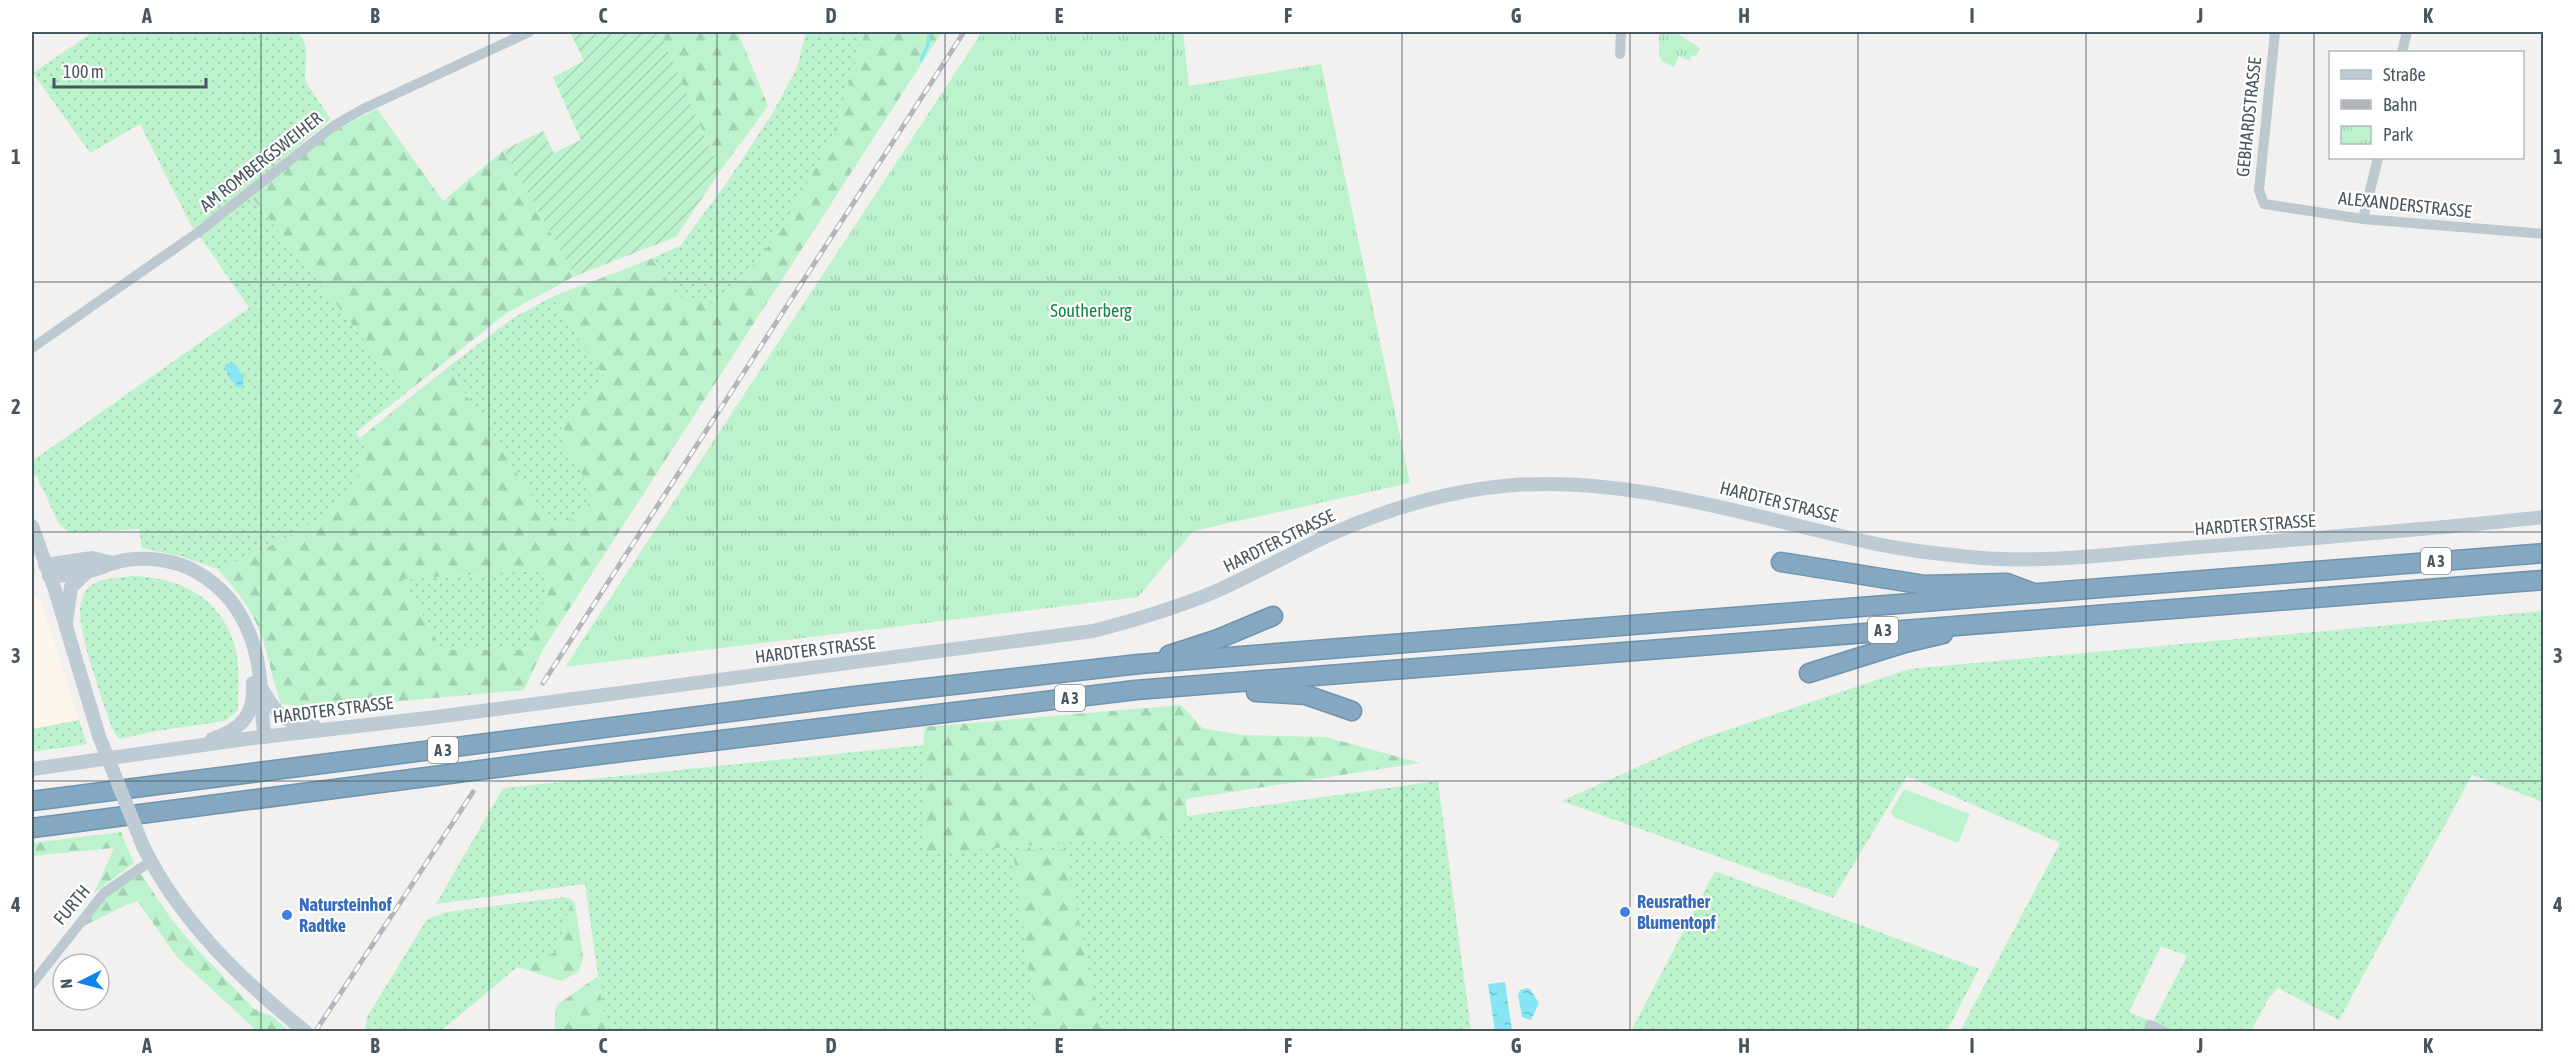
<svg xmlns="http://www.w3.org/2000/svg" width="2575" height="1063" font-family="'Asap Condensed',sans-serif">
<defs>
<pattern id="grass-dots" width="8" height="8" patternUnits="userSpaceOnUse" patternTransform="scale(1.5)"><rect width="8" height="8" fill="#bcf3cc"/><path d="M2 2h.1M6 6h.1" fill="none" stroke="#a3d2b2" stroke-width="1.8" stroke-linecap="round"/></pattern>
<pattern id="forest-firs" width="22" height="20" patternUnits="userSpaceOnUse" patternTransform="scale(1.5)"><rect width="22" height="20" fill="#bcf3cc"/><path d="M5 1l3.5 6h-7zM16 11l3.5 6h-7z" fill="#a3d2b2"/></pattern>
<pattern id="park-tufts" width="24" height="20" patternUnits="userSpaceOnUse" patternTransform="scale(1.5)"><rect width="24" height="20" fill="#bcf3cc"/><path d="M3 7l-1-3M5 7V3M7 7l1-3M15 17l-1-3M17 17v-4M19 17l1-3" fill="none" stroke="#a3d2b2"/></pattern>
<pattern id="garden-furrows" width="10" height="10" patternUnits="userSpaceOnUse" patternTransform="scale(1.5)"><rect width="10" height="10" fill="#bcf3cc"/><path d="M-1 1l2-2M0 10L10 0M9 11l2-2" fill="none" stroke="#a3d2b2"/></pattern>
<pattern id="water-ripples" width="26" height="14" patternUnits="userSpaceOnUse" patternTransform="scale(1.5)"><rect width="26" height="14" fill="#86e6f3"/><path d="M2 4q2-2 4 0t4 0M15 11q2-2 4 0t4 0" fill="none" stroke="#6fbdc8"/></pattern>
</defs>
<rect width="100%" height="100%" fill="#f3f0f0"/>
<path fill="#fdf6ea" d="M32,593l9,8 38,119 -47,9z"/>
<g fill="url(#grass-dots)" fill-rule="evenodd">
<path d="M93,32h206l7,15 -1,34 26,38 -84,70 -54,40 -53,-105 -50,29 -57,-80z"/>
<path d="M806,32h59l-35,110 -50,90 -35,43 -31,29 -37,-8 -24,-38 27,-12 45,-61 47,-71 25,-46z"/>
<path d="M251,196l155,197 -50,39 9,16 -11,38 -36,34 -57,31 -43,18 -38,-13 -38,-8 -3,-19 -70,4 -10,-9 -22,-47 -5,-2v-14l217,-153 -50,-73z"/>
<path d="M552,297l52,80 -46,56 34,58 -7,22 -27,12 -13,-8 -97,-150 65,-49z"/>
<path d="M549,570l-7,41 -14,39h-86l-39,-71z"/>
<path d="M133,576c50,2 90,23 103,74 4,18 2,41 2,60l-13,11 -69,10 -37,8 -7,-11c-10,-29 -32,-89 -32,-118 0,-7 4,-17 8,-22 12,-11 30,-10 45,-12z"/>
<path d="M2543,611v191l-71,-27 -133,245 -61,-32 -9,10 -18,33h-291l100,-188 -153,-67 -74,122 -271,-97 138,-62 209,-70zM2161,946l26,10 -34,66 -24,-10z"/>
<path d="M79,720l8,24 -55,8v-23z"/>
<path d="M923,745l2,107 248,-17 14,-19 251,-35 33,250h-865l-21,-147 -149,20 67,-116z"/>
<path d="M1715,871l264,98 -32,62h-316z"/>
<path d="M565,897l7,3 -16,52 -39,15 -76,64 -76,1 2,-15 60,-98 20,-7z"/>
</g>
<g fill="url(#forest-firs)" fill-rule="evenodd">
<path d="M660,32h78l30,74 -48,65z"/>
<path d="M865,32h77l-400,619 -18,39 -201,18 -42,-4c-8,-21 -11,-42 -18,-64 -9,-28 -26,-49 -45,-71l43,-18 57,-31 36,-34 11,-37 -5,-11 88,-71 97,150 13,8 27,-12 7,-22 -34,-58 46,-56 -52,-80 101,-39 24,38 37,7 31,-28 35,-43 50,-90zM548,570l-6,41 -14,39h-86l-39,-71z"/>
<path d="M377,109l66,92 61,-51 71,126 -67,36 -102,81 -155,-197 85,-66z"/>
<path d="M1181,705l21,23 41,7 83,2 94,26 -234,36 1,17 -14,19 -248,18 -2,-108 2,-18z"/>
<path d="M121,832l13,31 -40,30 20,-45 -82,8v-13z"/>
<path d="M1013,850h52l36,181h-64z"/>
<path d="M140,873l32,47 24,28 58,61 19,8 16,14h-32l-81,-75 -38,-55 -10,3 -50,25 34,-37z"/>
<path d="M572,900l3,3 8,54 -4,14 -17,10 -45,-14 39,-15z"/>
<path d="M598,976l8,55h-52l2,-25z"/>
</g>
<g fill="url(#park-tufts)">
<path d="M982,32h201l6,54 132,-22 89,419 -217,48 -55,66 -573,70z"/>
<path d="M1659,32h16l25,16 -4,8 -4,-1 -2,6 -11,-5 -5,11 -12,-6 -3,-6z"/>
</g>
<path fill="url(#garden-furrows)" d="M570,32h90l60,139 -44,66 -101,39 -71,-126 39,-19 11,22 27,-13 -28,-63 31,-16z"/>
<path fill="#bcf3cc" d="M1904,789l66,25 -12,29 -64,-26 -3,-5z"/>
<g fill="url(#water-ripples)">
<path d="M230,363l5,1 9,14 -2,9h-6l-9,-13 -2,-9z"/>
<path d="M1505,982l7,49h-17l-7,-47z"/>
<path d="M1527,988l3,1 9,14 -8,17 -9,-3 -4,-22 2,-5z"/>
</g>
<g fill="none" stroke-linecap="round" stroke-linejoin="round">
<path stroke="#86e6f3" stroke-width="3" d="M921,60l7,-15 1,-13"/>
<defs>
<g id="motorway">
<path d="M1781,562l144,23 82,-2 24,9"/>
<path d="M1169,655l49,-16 55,-23"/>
<path d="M1809,673l96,-30 38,-9"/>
<path d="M1256,692l50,3 46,16"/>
<path d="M32,801l823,-105 284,-32 1405,-111"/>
<path d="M32,828l549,-71 555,-67 1408,-110"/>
</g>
</defs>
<use href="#motorway" stroke="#7093ae" stroke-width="21"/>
<g stroke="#bdc9d0" stroke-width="10">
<path d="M2275,32l-16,158 5,14 99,15 181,15"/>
<path d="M2402,52l5,-20"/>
<path d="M1620,54l1,-22"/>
<path d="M2363,219l15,-61"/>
<path d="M32,348l165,-115 138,-108 28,-16 166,-77"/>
<path d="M32,984l72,-91 47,-32"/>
<path d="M2150,1025l15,7"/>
</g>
<g stroke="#bdcbd5" stroke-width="14">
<path d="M32,526l23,64 44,146"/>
<path d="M45,565l47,-7 17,4"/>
<path d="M49,576c14,0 31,-1 45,-6 14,-5 24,-10 40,-11 65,-4 110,39 123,100 6,26 3,52 8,78"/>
<path d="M66,622l5,-35 14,-13"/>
<path d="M262,689c15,26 22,34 52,37"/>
<path d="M212,739c30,-10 43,-24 41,-56"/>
<path d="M32,769l221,-31 175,-20 665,-87c39,-10 76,-21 114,-36 41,-17 80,-40 120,-59 59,-27 123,-46 187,-51 119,-8 230,30 345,55 36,9 74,13 111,17 71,7 145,-3 216,-9 120,-9 239,-18 358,-31"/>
<path d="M143,846c37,75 98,134 163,186"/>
</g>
<use href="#motorway" stroke="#85a8c2" stroke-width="18"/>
<defs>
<g id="rail">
<path d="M543,683l421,-651"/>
<path d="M315,1032l158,-240"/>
</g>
</defs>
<use href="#rail" stroke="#b2b6bb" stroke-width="5"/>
<use href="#rail" stroke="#fff" stroke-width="3" stroke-dasharray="9" stroke-linecap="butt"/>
<path stroke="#bdcbd5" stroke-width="14" d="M99,736l44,110"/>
</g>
<path fill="none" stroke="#47565f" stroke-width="1.5" stroke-opacity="0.55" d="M261,32v1000M489,32v1000M717,32v1000M945,32v1000M1173,32v1000M1402,32v1000M1630,32v1000M1858,32v1000M2086,32v1000M2314,32v1000M32,282h2512M32,532h2512M32,781h2512"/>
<g fill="#3f7fe0" stroke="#fff" stroke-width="2">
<circle cx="1625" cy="912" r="6"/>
<circle cx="287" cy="915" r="6"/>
</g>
<g text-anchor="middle" stroke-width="4.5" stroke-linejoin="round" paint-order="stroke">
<g fill="#fff" stroke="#7e898f" stroke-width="1.5">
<rect x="2421" y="548" width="30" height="26" rx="4.5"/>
<rect x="1868" y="617" width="30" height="26" rx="4.5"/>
<rect x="1055" y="685" width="30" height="26" rx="4.5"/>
<rect x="428" y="737" width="30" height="26" rx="4.5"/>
</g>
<g font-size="16" font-weight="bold" fill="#47565f">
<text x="2436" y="567">A 3</text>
<text x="1883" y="636">A 3</text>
<text x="1070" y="704">A 3</text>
<text x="443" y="756">A 3</text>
</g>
<g font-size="18" fill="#47565f" stroke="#fff">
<text transform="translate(2249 117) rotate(-84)" y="6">GEBHARDSTRASSE</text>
<text transform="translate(261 162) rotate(-38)" y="6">AM ROMBERGSWEIHER</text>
<text transform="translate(2405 205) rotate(6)" y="6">ALEXANDERSTRASSE</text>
<text transform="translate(1779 502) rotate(14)" y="6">HARDTER STRASSE</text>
<text transform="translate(2255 525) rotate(-4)" y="6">HARDTER STRASSE</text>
<text transform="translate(1279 541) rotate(-26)" y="6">HARDTER STRASSE</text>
<text transform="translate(815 650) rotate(-7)" y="6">HARDTER STRASSE</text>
<text transform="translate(333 710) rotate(-7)" y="6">HARDTER STRASSE</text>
<text transform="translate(72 905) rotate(-50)" y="6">FURTH</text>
</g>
<g font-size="18" fill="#118741" stroke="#fff">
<text x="1091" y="317">Southerberg</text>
</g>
<g font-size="18" font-weight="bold" fill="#366cbe" stroke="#fff" text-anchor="start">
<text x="1637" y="908">Reusrather<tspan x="1637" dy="21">Blumentopf</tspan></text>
<text x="299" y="911">Natursteinhof<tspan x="299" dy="21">Radtke</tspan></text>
</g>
</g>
<rect width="2575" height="1063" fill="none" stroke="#ffffff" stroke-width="66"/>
<rect x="2329" y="51" width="195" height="108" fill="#ffffff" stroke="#b5bbbf" stroke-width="1.5"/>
<rect x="2341" y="70" width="30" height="9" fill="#bdcbd5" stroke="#b5bbbf" stroke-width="1.5"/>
<text x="2383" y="81" font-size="18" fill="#47565f">Straße</text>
<rect x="2341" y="100" width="30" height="9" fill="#b2b6bb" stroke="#b5bbbf" stroke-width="1.5"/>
<text x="2383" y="111" font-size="18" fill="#47565f">Bahn</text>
<rect x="2341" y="126" width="30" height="18" fill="url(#park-tufts)" stroke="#b5bbbf" stroke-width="1.5"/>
<text x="2383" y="141" font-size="18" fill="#47565f">Park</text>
<g transform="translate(81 982) rotate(264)"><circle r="28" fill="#ffffff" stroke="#b5bbbf" stroke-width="1.5"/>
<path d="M0-4.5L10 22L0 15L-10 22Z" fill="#0c85f1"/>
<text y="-9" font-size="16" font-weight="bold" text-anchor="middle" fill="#47565f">N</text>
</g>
<path d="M54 78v9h152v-9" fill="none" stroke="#47565f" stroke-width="3"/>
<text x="63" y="78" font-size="18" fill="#47565f" stroke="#ffffff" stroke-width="4.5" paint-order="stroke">100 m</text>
<rect x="33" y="33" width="2509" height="997" fill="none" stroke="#47565f" stroke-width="2"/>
<g font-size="20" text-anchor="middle" font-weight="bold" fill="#47565f">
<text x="147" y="23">A</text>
<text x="375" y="23">B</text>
<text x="603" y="23">C</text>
<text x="831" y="23">D</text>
<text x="1059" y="23">E</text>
<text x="1288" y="23">F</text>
<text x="1516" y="23">G</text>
<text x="1744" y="23">H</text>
<text x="1972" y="23">I</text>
<text x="2200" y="23">J</text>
<text x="2428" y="23">K</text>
<text x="16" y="164">1</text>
<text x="2558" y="164">1</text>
<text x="16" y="414">2</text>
<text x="2558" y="414">2</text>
<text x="16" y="663">3</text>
<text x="2558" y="663">3</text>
<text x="16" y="912">4</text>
<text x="2558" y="912">4</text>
<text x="147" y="1053">A</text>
<text x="375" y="1053">B</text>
<text x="603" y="1053">C</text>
<text x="831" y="1053">D</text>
<text x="1059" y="1053">E</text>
<text x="1288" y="1053">F</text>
<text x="1516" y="1053">G</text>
<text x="1744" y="1053">H</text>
<text x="1972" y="1053">I</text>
<text x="2200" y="1053">J</text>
<text x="2428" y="1053">K</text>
</g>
</svg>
